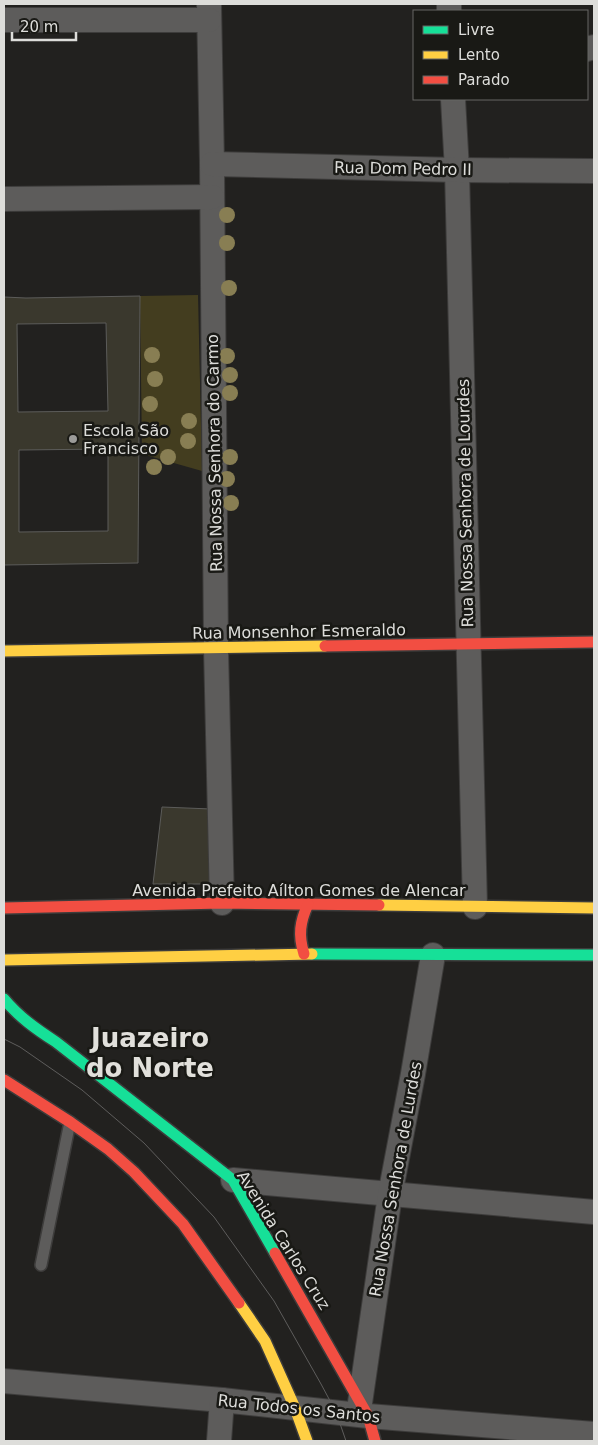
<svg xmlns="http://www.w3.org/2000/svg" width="598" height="1445" font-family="'DejaVu Sans',sans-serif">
<rect width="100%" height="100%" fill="#22211f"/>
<path fill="#433d1f" d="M198,295l4,176 -60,-17 -2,-158z"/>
<g fill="#3a382d" stroke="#5c5c5a" fill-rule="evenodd">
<path d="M140,296l-2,267 -134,2v-268l22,1zM106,323l2,88 -90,1 -1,-88zM108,449v82l-89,1v-82z"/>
<path d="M162,807l49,2 2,75h-60z"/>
</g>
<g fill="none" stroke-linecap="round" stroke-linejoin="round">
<defs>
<path id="lane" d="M41,1265l29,-143"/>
<g id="street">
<path d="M209,4l3,160 4,485 6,254"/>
<path d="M449,4v7"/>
<path d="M4,20h205"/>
<path d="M587,49l7,-2"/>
<path d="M453,99l4,71 18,737"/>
<path d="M212,164l245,6 137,1"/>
<path d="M4,199l208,-2"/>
<path d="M233,1180l361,32"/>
<path d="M4,1381l218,19 146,16 226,18"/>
<path d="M360,1403l30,-208 23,-121 20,-119"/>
<path d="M219,1441l3,-41"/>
</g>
<g id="fast">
<path d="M312,954l282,1"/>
<path d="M4,999c15,18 32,30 52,43l177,138 42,73"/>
</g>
<g id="slow">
<path d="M4,651l321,-5"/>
<path d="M379,905l215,3"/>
<path d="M4,960l308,-6"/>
<path d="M239,1303l26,38 30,67 12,33"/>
</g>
<g id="jam">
<path d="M325,646l269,-4"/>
<path d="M4,908l218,-5 157,2"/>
<path d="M304,954c-6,-19 -4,-32 4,-50"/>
<path d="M4,1080l66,42 38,27 26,23 49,52 56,79"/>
<path d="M275,1253l93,163 7,25"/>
</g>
</defs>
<use href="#lane" stroke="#3d3c3b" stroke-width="14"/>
<use href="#street" stroke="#3d3c3b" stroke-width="26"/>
<use href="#fast" stroke="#3d3c3b" stroke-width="14"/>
<use href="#slow" stroke="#3d3c3b" stroke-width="14"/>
<use href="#jam" stroke="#3d3c3b" stroke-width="14"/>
<use href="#lane" stroke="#5d5c5b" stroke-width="11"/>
<use href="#street" stroke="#5d5c5b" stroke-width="24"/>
<use href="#fast" stroke="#16e098" stroke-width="11"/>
<use href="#slow" stroke="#ffcf43" stroke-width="11"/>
<use href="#jam" stroke="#f24e42" stroke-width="11"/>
<path stroke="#5e5d5c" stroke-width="1" d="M4,1039l16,8 62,43 62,53 70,74 60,84 47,83 15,28 10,29"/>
</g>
<g fill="#887e53">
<circle cx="227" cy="215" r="8"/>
<circle cx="227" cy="243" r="8"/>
<circle cx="229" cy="288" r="8"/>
<circle cx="152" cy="355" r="8"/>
<circle cx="227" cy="356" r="8"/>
<circle cx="230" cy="375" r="8"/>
<circle cx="155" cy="379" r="8"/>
<circle cx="230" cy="393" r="8"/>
<circle cx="150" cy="404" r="8"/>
<circle cx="189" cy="421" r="8"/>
<circle cx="188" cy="441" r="8"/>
<circle cx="168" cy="457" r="8"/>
<circle cx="230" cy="457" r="8"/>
<circle cx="154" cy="467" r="8"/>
<circle cx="227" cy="479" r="8"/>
<circle cx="231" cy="503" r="8"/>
</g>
<circle fill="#9c9b99" stroke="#191915" stroke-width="2" cx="73" cy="439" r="5"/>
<g text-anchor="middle" stroke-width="5" stroke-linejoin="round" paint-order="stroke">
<g font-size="16" fill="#ddddda" stroke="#191915">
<text transform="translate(403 168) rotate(1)" y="6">Rua Dom Pedro II</text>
<text transform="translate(214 453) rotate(-91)" y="6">Rua Nossa Senhora do Carmo</text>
<text transform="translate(465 503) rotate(-91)" y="6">Rua Nossa Senhora de Lourdes</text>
<text transform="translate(299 631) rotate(-1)" y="6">Rua Monsenhor Esmeraldo</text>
<text x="299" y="896">Avenida Prefeito Aílton Gomes de Alencar</text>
<text transform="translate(395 1179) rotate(-80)" y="6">Rua Nossa Senhora de Lurdes</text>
<text transform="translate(284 1240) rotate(58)" y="6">Avenida Carlos Cruz</text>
<text transform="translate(299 1408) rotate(6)" y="6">Rua Todos os Santos</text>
</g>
<g font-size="16" fill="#ddddda" stroke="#191915" text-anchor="start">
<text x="83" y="436">Escola São<tspan x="83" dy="18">Francisco</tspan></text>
</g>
<g font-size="26" font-weight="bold" fill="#e1e0db" stroke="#191915">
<text x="150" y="1047">Juazeiro<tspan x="150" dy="30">do Norte</tspan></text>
</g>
</g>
<rect width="598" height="1445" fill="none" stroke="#ddddda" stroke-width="10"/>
<rect x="413" y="10" width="175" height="90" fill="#191915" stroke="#676764"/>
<rect x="423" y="26" width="25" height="8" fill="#16e098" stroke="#676764"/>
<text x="458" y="35" font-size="15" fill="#ddddda">Livre</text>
<rect x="423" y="51" width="25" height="8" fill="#ffcf43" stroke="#676764"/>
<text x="458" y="60" font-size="15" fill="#ddddda">Lento</text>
<rect x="423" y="76" width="25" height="8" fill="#f24e42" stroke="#676764"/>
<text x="458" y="85" font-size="15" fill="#ddddda">Parado</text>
<path d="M12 32v8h64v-8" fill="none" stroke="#ddddda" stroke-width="2.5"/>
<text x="20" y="32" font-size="15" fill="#ddddda" stroke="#191915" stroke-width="4" paint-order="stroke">20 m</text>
</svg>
